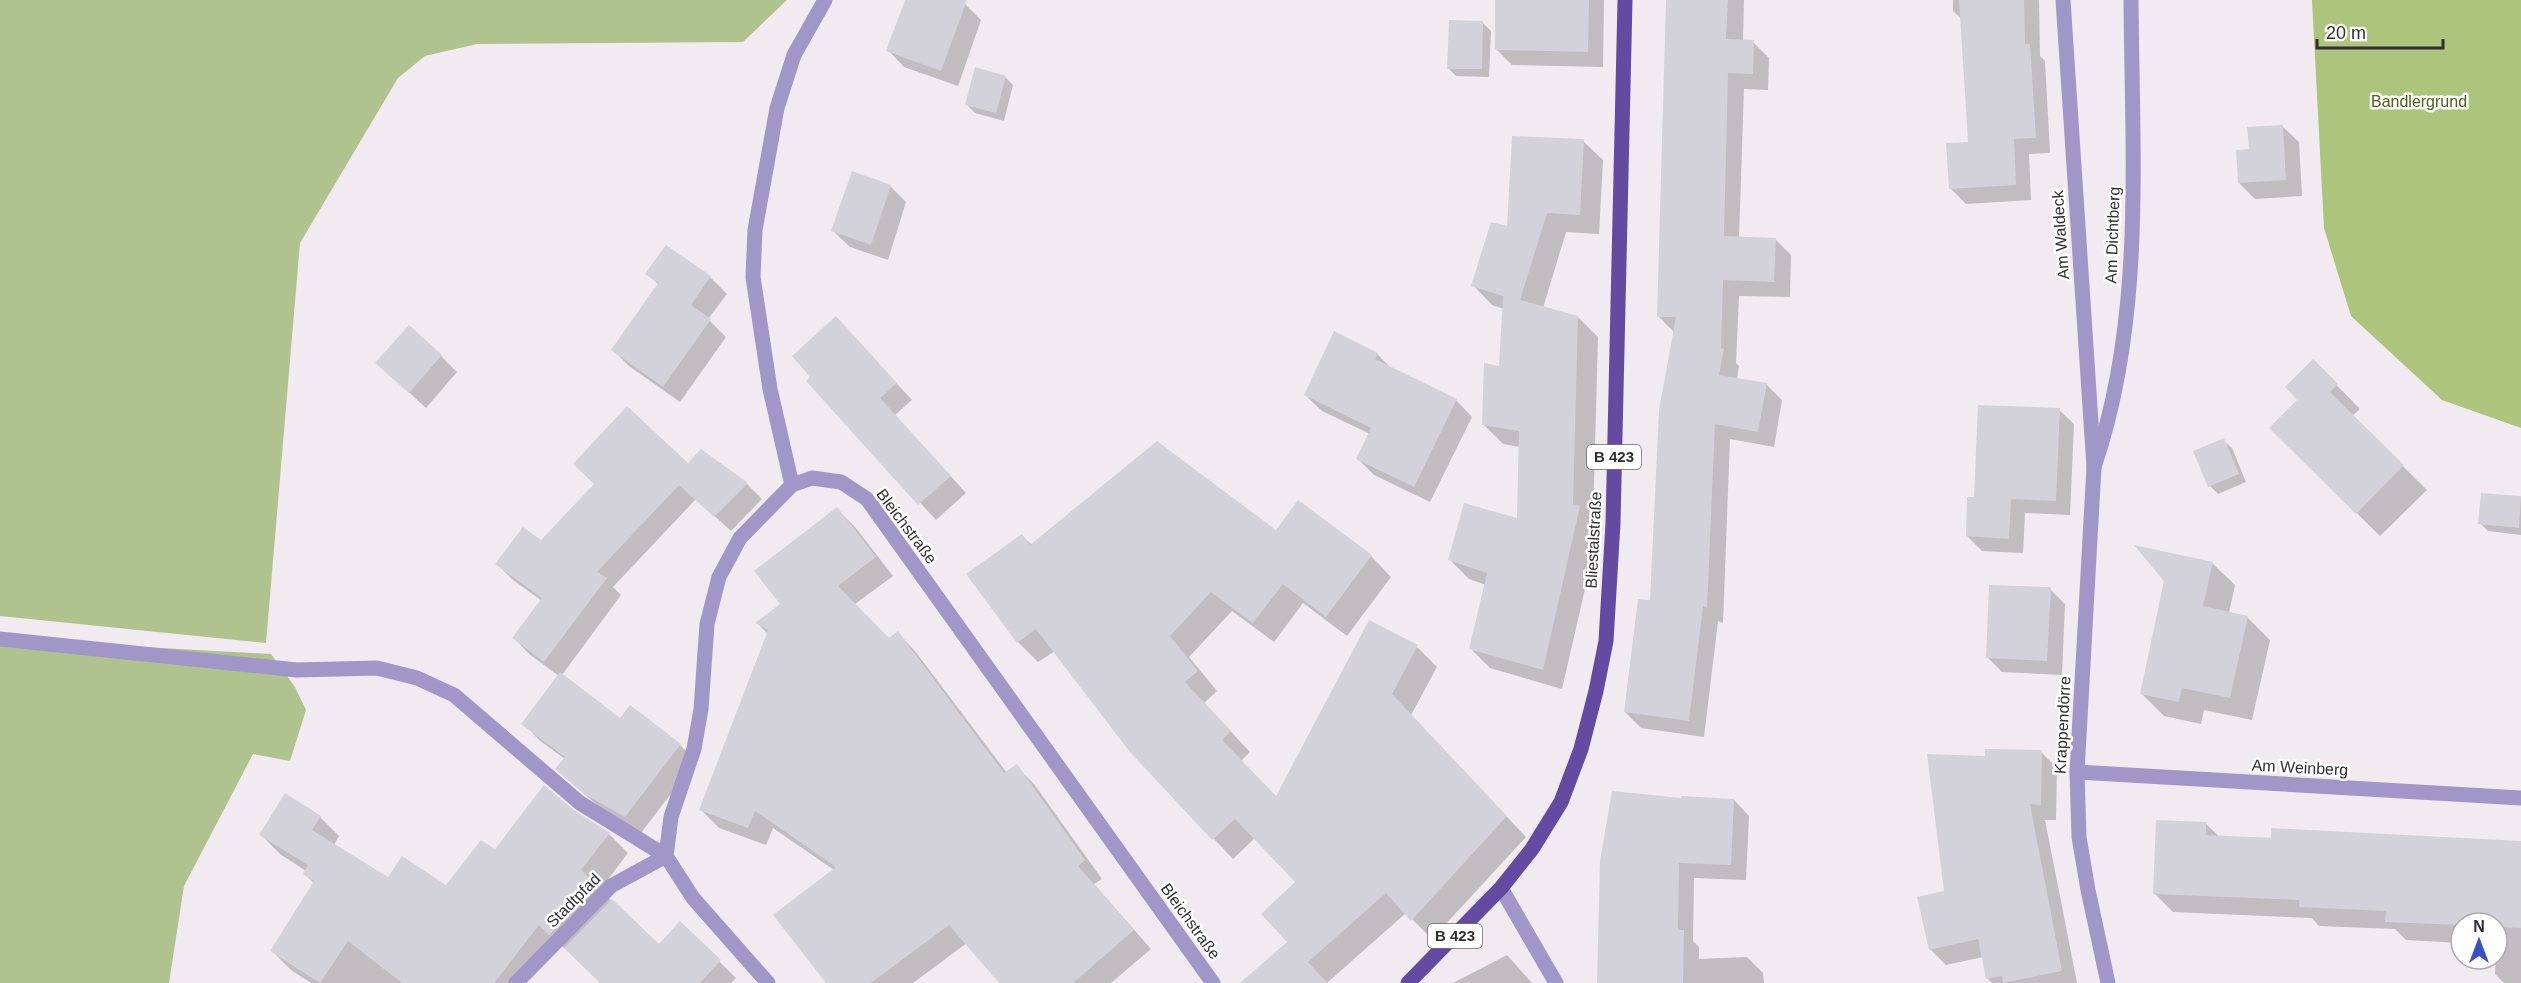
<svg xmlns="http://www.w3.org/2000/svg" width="2521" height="983" font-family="Arial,sans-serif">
<rect width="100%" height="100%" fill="#f1ebf1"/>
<g fill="#b0c28e">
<path d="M0,0h787l-44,42 -266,2 -52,12 -27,22 -98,165 -34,400 -266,-27z"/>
<path d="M0,639l271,15 24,33 11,23 -16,51 -37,-7 -69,132 -15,97h-169z"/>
</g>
<path fill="#acc47c" d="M2312,0h209v428l-79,-28 -91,-84 -27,-88z"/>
<g fill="#0003">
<path d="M907,0h48l10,4 16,16 -23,66 -54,-19 -16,-17z"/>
<path d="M1497,0h107l-1,67 -91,-2 -16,-16z"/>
<path d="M1667,0h77l-1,41 10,1 16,16 -1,32 -24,-1 -5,149 36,1 16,16 -1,42 -51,-1 -3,67 3,3 -2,13 29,5 16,16 -8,47 -44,-8 -7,184 -5,-2 -14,116 -63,-9 -16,-16 27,-110 22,-270 -16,-16z"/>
<path d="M1953,0h86l1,56 5,5 5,92 -21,1 2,46 -65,4 -16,-16 19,-45 -7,-124 -9,-8z"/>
<path d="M1483,23l8,8 -2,46 -33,-1 -8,-8z"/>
<path d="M1005,77l8,8 -9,36 -29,-8 -8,-8z"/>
<path d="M2282,126l17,16 3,54 -47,3 -16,-16 11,-33z"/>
<path d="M1583,141l20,19 -4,74 -33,-2 -23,76 35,9 20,20 -5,184 6,7 -37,161 -72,-21 -20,-20 16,-63 -17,-6 -20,-20 69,-39 2,-73 -17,-3 -20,-20 17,-57 4,-58 -12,-4 -19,-20 35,-57z"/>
<path d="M890,186l16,16 -18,58 -38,-13 -17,-16z"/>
<path d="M667,247l43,30 17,17 -19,25 18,18 -46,65 -51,-36 -16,-16 46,-65 -12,-11z"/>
<path d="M836,318l76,82 -17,15 71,78 -30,27 -128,-139 4,-4z"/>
<path d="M1377,354l16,16 63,30 16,17 -42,85 -56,-27 -16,-16 12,-25 -48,-23 -17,-16z"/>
<path d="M441,356l16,16 -31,36 -49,-45z"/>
<path d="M2313,361l47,48 -8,7 75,74 -47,46 -109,-108 29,-28z"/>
<path d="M2059,410l15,14 -4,91 -45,-2 -2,40 -41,-2 -15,-15 9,-37z"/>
<path d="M2223,440l9,8 14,34 -28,12 -8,-8z"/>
<path d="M688,465l59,19 15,15 -31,32 -35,-32 -83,88 8,8 -59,80 59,45 59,25 16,16 -55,72 -37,-22 -30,-26 -17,-16 8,-10 -26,-19 -16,-17 36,-47 -30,-22 -15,-16 28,-37 -29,-21 -16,-16z"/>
<path d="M2483,494l38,3v38l-33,-4 -8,-8z"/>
<path d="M1298,502l73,54 20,21 -44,59 -44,-33 -29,39 -42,-31 -43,46 28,34 -13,12 46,49 -9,9 35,37 141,-151 20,20 -26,48 115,122 -94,102 -26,-26 -79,70h-85l47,-41 8,-60 -42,-44 -22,21 -103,-109 -75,-99 -17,11 -20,-20 -50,-67 54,-39 10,9 244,-13z"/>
<path d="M837,509l18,18 38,49 -38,28 34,36 9,-7 17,18 92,122 9,-7 18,18 68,95 -8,5 57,65 -40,34h-110l-34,-40 -54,40h-85l6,-113 -61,-42 -7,17 -47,-17 -18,-18 67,-176 -11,-11 25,-18z"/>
<path d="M2212,563l23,22 -6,28 18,4 23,23 -18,80 -48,-10 -3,14 -37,-8 -23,-23z"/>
<path d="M2050,589l15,15 -3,71 -60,-3 -15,-15z"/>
<path d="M2041,752l16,16 -1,52h-11l32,163h-85l-5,-5 -4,-21 -37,8 -16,-16 56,-192z"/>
<path d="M1682,799l52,1 15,16 -3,64 -52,-2 -1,63 6,6v12l48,-2 16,16 1,10h-112z"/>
<path d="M574,812l35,22 19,19 -28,37 59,56 21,-23 56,55 -5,5h-133l2,-2 -41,-38 -33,40h-215l-20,-13 -19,-19 42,-68 -10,-9 2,-3 -26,-17 -19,-19 59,-18 19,19 -5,9 55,34 58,8 48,-36z"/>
<path d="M2206,824l14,13 301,5v141h-17l-9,-9 2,-51h-36v20l-55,-3 -11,-11 -76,-3 -7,-8 -139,-6 -19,-19z"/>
<path d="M1507,955l25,28h-79z"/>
</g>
<g fill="#d3d2da">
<path d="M905,0h62l-26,71 -55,-20z"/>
<path d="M1495,0h94l-1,52 -93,-2z"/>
<path d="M1666,0h62l-2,39 28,1 -1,34 -25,-1 -4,163 52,2 -2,44 -51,-2 -2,68 3,1 -5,26 48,8 -9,49 -43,-8 -8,184 -4,-2 -14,115 -65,-9 14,-113 12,1 9,-190 17,-93h-19z"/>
<path d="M1959,0h65l1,44h5l6,94 -22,1 2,46 -67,4 -3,-46 22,-1z"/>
<path d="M1449,20l34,1 -1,48h-35z"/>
<path d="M975,67l31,9 -10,37 -31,-8z"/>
<path d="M2283,125l3,55 -48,3 -2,-33 13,-1 -2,-22z"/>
<path d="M1512,136l72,3 -4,76 -33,-2 -27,87 58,16 -5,188 7,2 -37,164 -74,-21 18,-76 -39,-13 16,-57 53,15 2,-87 -37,-6 2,-62 15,3 4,-70 -32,-10 20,-64 16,4z"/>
<path d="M852,171l39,14 -20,60 -40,-14z"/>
<path d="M666,245l45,31 -20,29 20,14 -48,68 -52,-37 47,-67 -13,-9z"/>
<path d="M836,316l61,67 -17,15 71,78 -33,29 -112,-124 4,-4 -18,-21z"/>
<path d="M409,325l33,30 -33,38 -34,-30z"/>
<path d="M1334,331l44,22 -3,6 82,40 -43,88 -58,-28 15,-31 -67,-33z"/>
<path d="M2313,359l25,25 -8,8 74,73 -48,49 -87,-86 28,-28 -12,-13z"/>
<path d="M1978,405l82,3 -4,93 -45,-2 -2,40 -43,-3 1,-39h7z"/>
<path d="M627,406l61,57 13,-14 47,34 -34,34 -35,-32 -82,87 10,6 -63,84 -32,-24 30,-40 -47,-34 28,-37 18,13 53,-56 -21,-20z"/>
<path d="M2224,438l15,36 -31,13 -15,-36z"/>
<path d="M1157,441l119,89 22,-30 74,55 -46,62 -43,-33 -30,39 -42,-31 -41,44 28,35 -13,11 46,49 -9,9 54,56 93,-176 49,25 -26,49 115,122 -96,105 -25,-28 -78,69 19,21h-87l47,-41 -26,-28 34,-32 -60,-63 -23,21 -83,-89 -93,-122 -19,14 -51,-69 56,-40 8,11z"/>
<path d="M2481,493l40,3 -2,32 -41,-4z"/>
<path d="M837,507l39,50 -38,29 51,52 9,-7 106,142 13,-9 68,96 -7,6 56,64 -61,53h-74l-50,-58 -78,58h-45l-53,-68 63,-48 -81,-56 -7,17 -49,-18 69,-180 -13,-7 25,-19 -26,-33z"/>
<path d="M2134,545l79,17 -10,44 45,10 -18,82 -48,-10 -3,14 -39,-8 24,-113z"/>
<path d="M1989,585l62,2 -4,74 -61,-3z"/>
<path d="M560,672l60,46 10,-13 51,39 -56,73 -39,-22 -31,-26 10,-12 -44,-33z"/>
<path d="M1985,749l57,1 -1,55 -11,-1 32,167 -59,12 -1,-7 -16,3 -8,-40 -49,11 -12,-53 27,-6 -17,-137 58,2z"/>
<path d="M544,785l31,26 35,22 -29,37 17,16 -49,49 -10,-10 -45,58h-92l-54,-42 -28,42 -50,-32 44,-70 -11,-7 5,-9 -49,-30 26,-42 36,23 -9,14 76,47 14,-21 44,29 35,-45 14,9z"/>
<path d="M1612,791l69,7v-2l53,3 -3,66 -52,-2 -1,67h6l-1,53h-86l3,-122z"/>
<path d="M2156,820l50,2v13l65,3v-10l250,13v87l-24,-1v-4h-36v2l-76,-3 1,-11 -87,-4v-7l-146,-6z"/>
<path d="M612,899l47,45 21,-23 41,39 -21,23h-100l-36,-35z"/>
</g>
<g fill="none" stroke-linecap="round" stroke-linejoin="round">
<g stroke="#a096c7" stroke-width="15">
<path d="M2094,467c51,-149 38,-312 37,-467"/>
<path d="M792,485l-22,-96 -17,-112 2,-47 22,-122 17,-53 31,-55"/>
<path d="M0,639l297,31 80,-2 40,10 37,17 126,108 86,53"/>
</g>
<g stroke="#a096c7" stroke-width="15">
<path d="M2063,0l31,467 -17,305 2,65 9,53 20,93"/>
<path d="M2077,772l444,26"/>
<path d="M1501,888l55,95"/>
<path d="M516,983l95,-97 55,-30"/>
<path d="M768,983l-75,-85 -27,-42 5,-39 23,-68 7,-40 6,-85 12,-47 21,-39 52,-53 20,-7 29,4 26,17 346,484"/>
</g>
<path stroke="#644ba2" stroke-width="15" d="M1408,983l93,-95 31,-39 29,-47 20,-53 15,-58 10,-50 7,-118 12,-523"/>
</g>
<g text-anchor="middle" stroke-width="5" stroke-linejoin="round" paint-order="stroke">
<g fill="#fff" stroke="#6e6d6e" stroke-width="1.5">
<rect x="1587" y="445" width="54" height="24" rx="4.5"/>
<rect x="1428" y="924" width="54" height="24" rx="4.5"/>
</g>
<g font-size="15" font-weight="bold" fill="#302e30">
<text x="1614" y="462">B 423</text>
<text x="1455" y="941">B 423</text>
</g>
<g font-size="16" fill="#4c6113" stroke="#fff">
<text x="2419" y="107">Bandlergrund</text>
</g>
<g font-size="16" fill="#302e30" stroke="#fff">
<text transform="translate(2060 235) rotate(-94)" y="6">Am Waldeck</text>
<text transform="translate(2112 235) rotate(-88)" y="6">Am Dichtberg</text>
<text transform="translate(907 526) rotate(53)" y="6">Bleichstraße</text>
<text transform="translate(1593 540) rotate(-87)" y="6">Bliestalstraße</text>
<text transform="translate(2062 725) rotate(-87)" y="6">Krappendörre</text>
<text transform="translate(2300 767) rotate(3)" y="6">Am Weinberg</text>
<text transform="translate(573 900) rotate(-45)" y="6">Stadtpfad</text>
<text transform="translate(1191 921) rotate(54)" y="6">Bleichstraße</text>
</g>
</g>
<g transform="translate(2479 941)"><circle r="28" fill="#ffffff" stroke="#acabac" stroke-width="1.5"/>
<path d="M0-4.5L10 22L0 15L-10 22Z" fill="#3850c2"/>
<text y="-9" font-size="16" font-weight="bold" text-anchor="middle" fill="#302e30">N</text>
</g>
<path d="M2317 39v9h126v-9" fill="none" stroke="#302e30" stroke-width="3"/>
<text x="2326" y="39" font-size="18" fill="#302e30" stroke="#ffffff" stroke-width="4.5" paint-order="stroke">20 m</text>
</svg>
